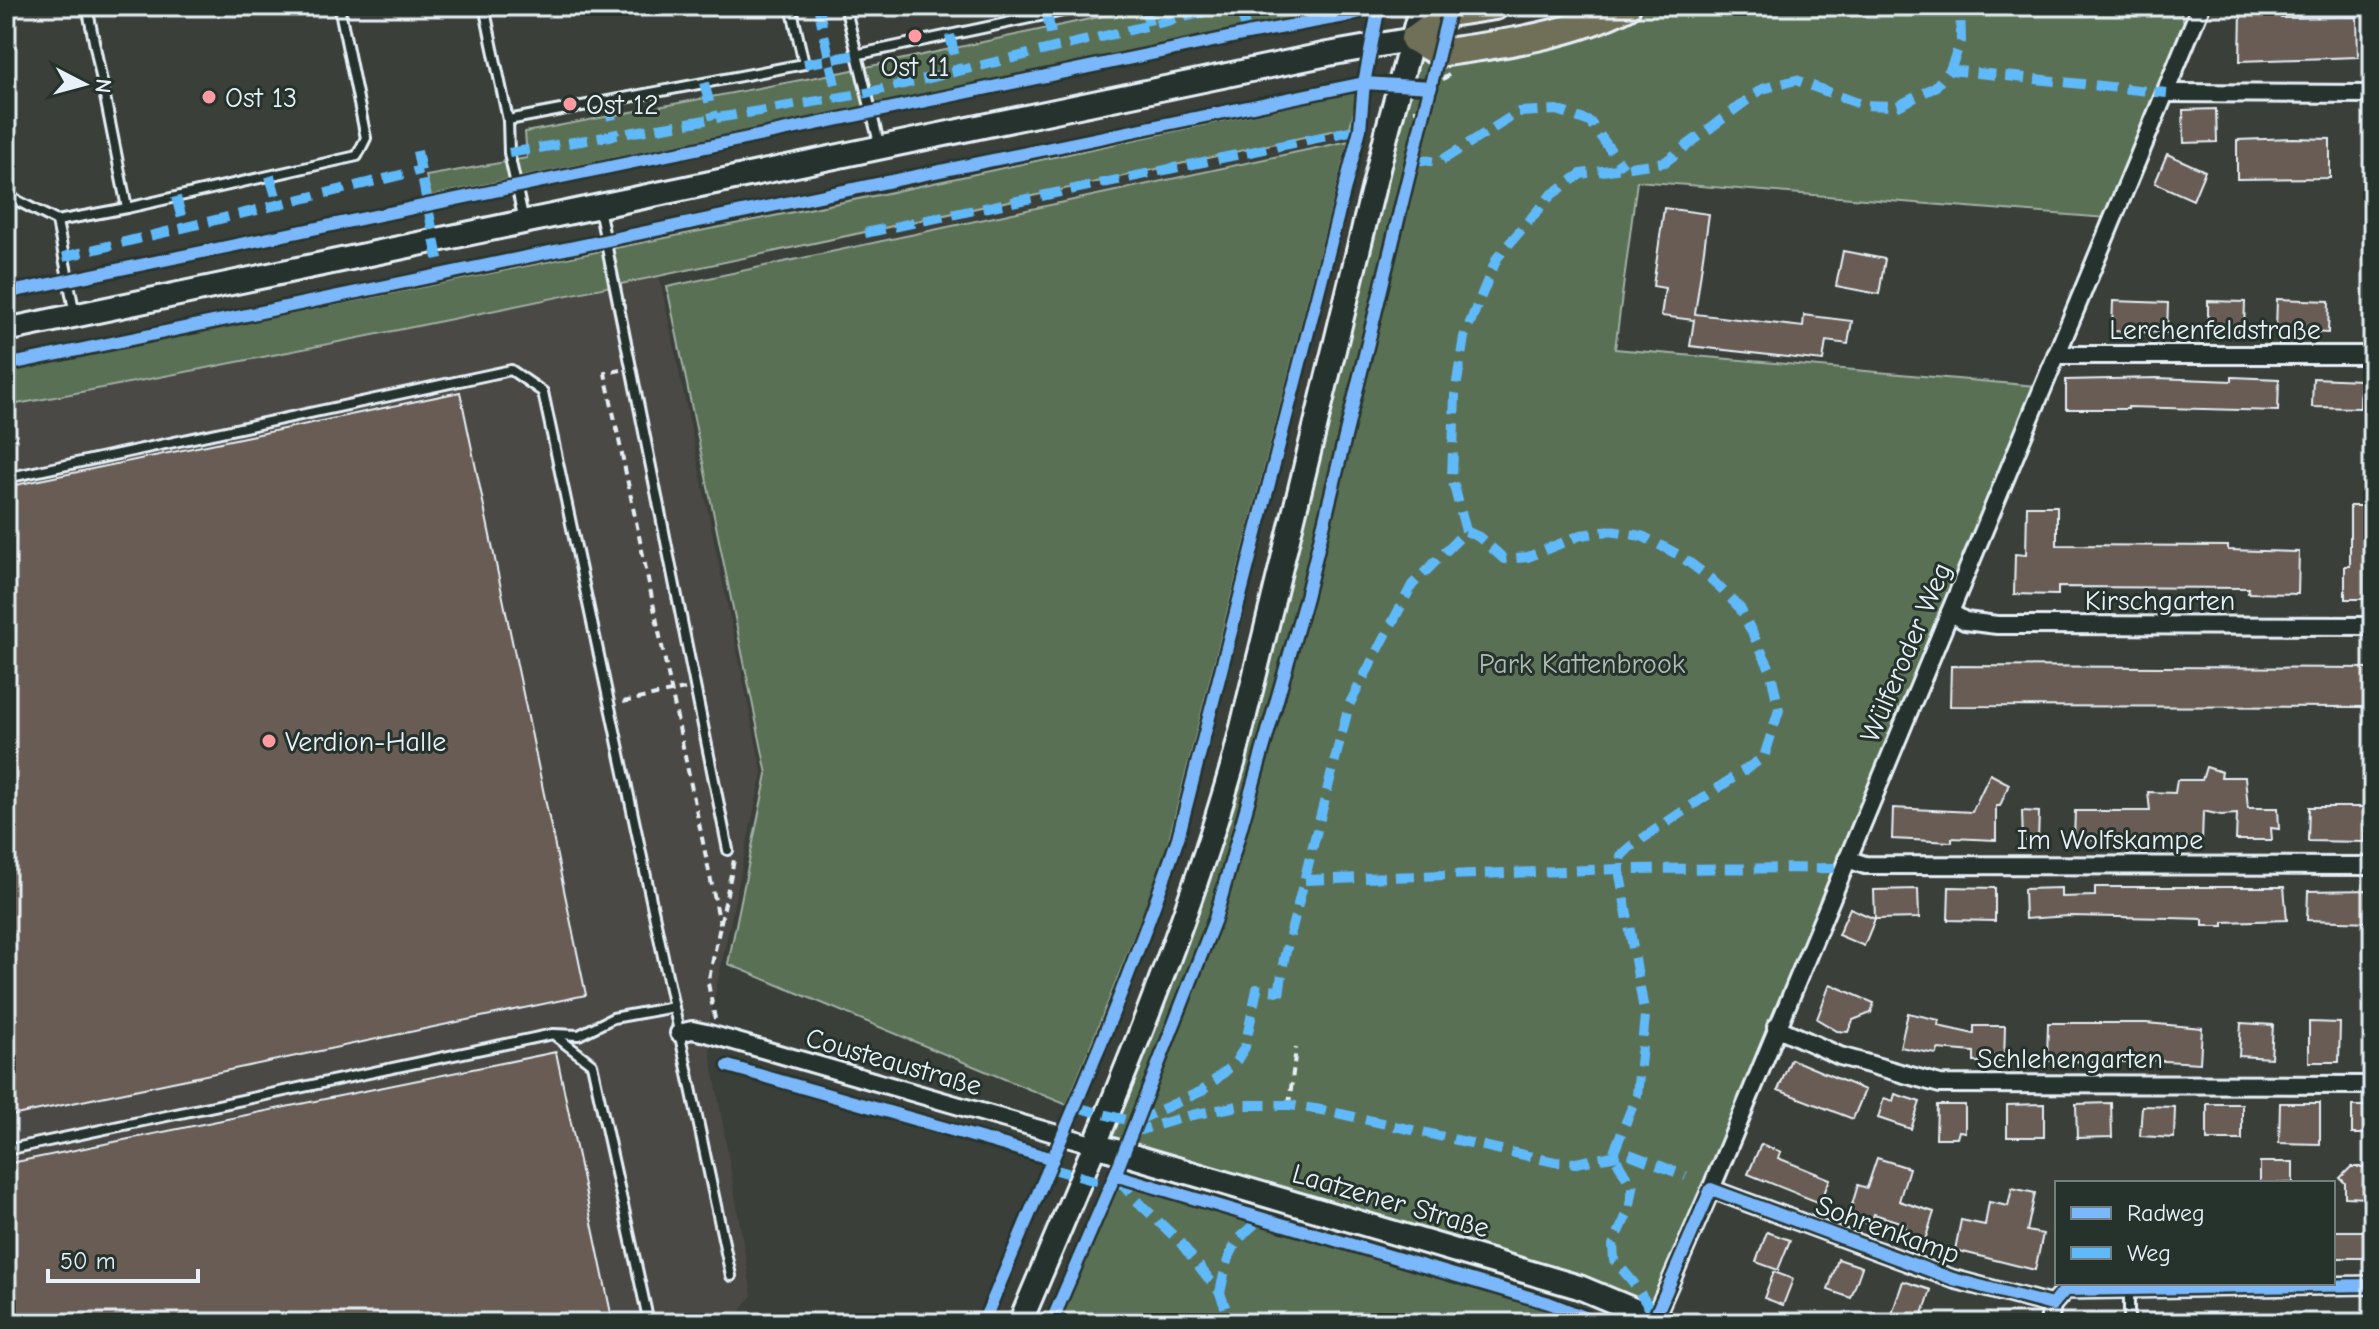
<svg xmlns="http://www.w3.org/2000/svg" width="2379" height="1329" font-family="'Comic Neue',sans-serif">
<rect width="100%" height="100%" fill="#3a3f39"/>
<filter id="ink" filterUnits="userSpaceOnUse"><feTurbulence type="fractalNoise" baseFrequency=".0125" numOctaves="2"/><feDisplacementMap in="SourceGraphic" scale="16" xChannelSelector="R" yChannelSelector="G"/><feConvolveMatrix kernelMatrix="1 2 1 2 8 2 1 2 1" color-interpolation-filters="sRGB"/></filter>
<g filter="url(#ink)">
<path fill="#4b4a45" d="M655,256l107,516 -55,260 45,263 -20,28h-726v-932z"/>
<g fill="#5a7054" stroke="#a1b0a6" stroke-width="2">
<path d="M1150,6h204l-923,190 -5,-20 101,-18 -2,-26 318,-60z"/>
<path d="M1627,6h552l6,20 -78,192 -470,-37 -22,168 421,37 -381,931 -560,-172 82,-205 237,-901 25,14z"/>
<path d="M1359,91l-9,36c-447,97 -894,196 -1344,279v-35l877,-177z"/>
<path d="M1349,141l-187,726 -95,238 -339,-141 39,-190 -100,-487z"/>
<path d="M1115,1180l478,143h-539z"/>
</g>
<g fill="#675b55" stroke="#e8f1f8" stroke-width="2">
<path d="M2241,11h40v7l76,-1 1,40 -118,4z"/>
<path d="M2216,109l1,33 -33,1 -1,-33z"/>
<path d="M2293,138l37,1v39l-93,1v-39z"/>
<path d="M2167,154l38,17 -12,29 -38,-17z"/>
<path d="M1664,208l45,6 -14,100 108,13 1,-12 48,6 -4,23 -22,-3 -3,20 -133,-15 4,-26 -33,-4 4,-28 -12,-2z"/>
<path d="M1843,251l42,8 -6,35 -43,-8z"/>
<path d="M2277,299l52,2 -1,32 -52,-3z"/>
<path d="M2113,301l55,2 -1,30 -55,-2z"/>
<path d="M2208,301l37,1 -1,29 -36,-1z"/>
<path d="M2232,377l47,2 -1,32 -150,-4v2h-62v-29l91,-2 75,3z"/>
<path d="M2313,378l48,2 -1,28 -48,-1z"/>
<path d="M460,392l126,603 -580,122v-630z"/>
<path d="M2027,506h30v39l171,1v4l71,2 -1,42 -50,-1 1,-5 -191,-1v8l-44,-1 1,-40 11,1z"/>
<path d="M2350,506h23v43h-7v50h-21v-33h5z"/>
<path d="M1951,666l422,2v39l-423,-1z"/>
<path d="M2206,767l16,5 -1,5h24l3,31h30l1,21 -8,-1 1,12h-36l1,-26 -16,1 -18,-4 -1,31 -128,-3 1,-28h75l-2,-19 27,1 2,-13h25z"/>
<path d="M1990,774l19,10 -9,22h-4v34l-44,-2v4l-60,-3 1,-31 79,4z"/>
<path d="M2309,807h57l-1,35 -57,-1z"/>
<path d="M2022,811l17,1 -1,29h-15z"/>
<path d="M1949,887l46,1v33l-47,-1z"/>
<path d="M2095,887h189l3,33 -64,2v4h-20v-7l-34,-1 -100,-2 -44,3 -1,-30 37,-1v9l34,-1z"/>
<path d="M1918,889l1,29 -44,1 -1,-29z"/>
<path d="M2372,890v32l-65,-2 1,-29z"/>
<path d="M1850,908l25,11 -11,27 -26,-11z"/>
<path d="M1830,984l44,19 -3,10 -18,7 -5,12 -11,-1 -20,-12z"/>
<path d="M1908,1013l31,7 -1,6 36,8v-8h31l-1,36h-30v-10l-36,-3 -1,5 -7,-1 -30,-6z"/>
<path d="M2309,1022l31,1 -1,39h-30z"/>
<path d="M2048,1023h98l56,5 -2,35 -54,-3v2l-99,-1z"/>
<path d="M2241,1023l32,2 -2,33 -32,-2z"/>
<path d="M556,1052l57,271h-607v-159z"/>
<path d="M1791,1059l74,31 -12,29 -75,-29z"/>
<path d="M1895,1094l25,8 -9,27 -33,-11 6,-20 9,3z"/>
<path d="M2111,1103l1,34 -35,1 -1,-34z"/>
<path d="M2280,1103h40v41l-41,-1z"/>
<path d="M2044,1104v33h-37v-32z"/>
<rect x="2207" y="1104" width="35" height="36"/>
<path d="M1937,1105h28v27l-6,-1 -2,7h-21z"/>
<path d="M2142,1106l33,1 -1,31 -34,-2z"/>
<rect x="2352" y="1106" width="21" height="28"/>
<path d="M1761,1144l20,8 -3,6 52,21 -10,24 -72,-29z"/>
<path d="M1877,1158l32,10 -10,33 35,11 -9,28 -22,-7 3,-9 -32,-10 -3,11 -23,-7 10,-33 9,3z"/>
<rect x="2260" y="1162" width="33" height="21"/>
<path d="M2351,1167h19v31l-25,-1v-14l-5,-5z"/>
<path d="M2012,1188l23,5 -8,38 16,3 -8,36 -80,-20 6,-30 24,5 4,-23 19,4z"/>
<rect x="2333" y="1231" width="40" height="27"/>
<path d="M1767,1232l23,8 -12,30 -22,-8z"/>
<path d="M1838,1259l24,8 -11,31 -23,-8z"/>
<path d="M1774,1272l19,7 -10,26 -19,-7z"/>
<path d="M1903,1281l28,9 -11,33h-31z"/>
</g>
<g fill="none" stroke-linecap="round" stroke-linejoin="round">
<defs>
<g id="service">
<path d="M484,6l24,114 1,33 15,68"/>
<path d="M845,6l35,141"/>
<path d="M855,55l232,-49"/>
<path d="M508,120l296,-56 -13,-58"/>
<path d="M6,195l51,26 70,-13 -40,-202"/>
<path d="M127,208l230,-52 9,-18 -27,-132"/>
<path d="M599,208l129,642"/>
<path d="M57,221l18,94"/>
<path d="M6,478l505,-108 32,22 188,884"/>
<path d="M553,1034l26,1 34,-17 61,-11"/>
<path d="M6,1150l547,-116 39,30 57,259"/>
<path d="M2129,1323v-34"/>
</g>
<g id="minor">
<path d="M2167,93l206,1"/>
<path d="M2056,355h317"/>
<path d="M1950,612l15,9 32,4 376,1"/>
<path d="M1847,859l18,6 508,1"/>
<path d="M1776,1027l64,29 100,28 433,1"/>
<path d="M679,1033l13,-3 14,3 389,112"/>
<path d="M1711,1189l242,90 99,26"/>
<path d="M1655,1317l56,-128 490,-1183"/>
<path d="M2049,1323l3,-18 13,-15 308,-5"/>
</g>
<g id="secondary">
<path d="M6,330l1322,-276 86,-15"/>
<path d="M1095,1145l484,142 86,36"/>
<path d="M1020,1323c78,-185 159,-369 214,-563l154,-632 33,-122"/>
</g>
<path id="trunk" d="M1495,6l-46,7 -35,26 25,14c62,-9 131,-17 188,-47"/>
</defs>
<use href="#service" stroke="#e8f1f8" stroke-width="14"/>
<use href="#minor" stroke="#e8f1f8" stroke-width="22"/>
<use href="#secondary" stroke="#e8f1f8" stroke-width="28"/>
<use href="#trunk" stroke="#e8f1f8" stroke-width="32"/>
<g stroke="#e8f1f8" stroke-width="4" stroke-dasharray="8 6" stroke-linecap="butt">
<path d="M1431,87l18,-12"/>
<path d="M1414,110l11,-1"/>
<path d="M621,370l-16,3 115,551"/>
<path d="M623,702l62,-13"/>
<path d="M715,1019l-7,-36 26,-123"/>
<path d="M1289,1105l7,-57"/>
</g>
<use href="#service" stroke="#26332d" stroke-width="8"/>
<use href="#minor" stroke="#26332d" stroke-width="16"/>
<use href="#secondary" stroke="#26332d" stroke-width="22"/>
<use href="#trunk" stroke="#706f59" stroke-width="26"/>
<g stroke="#60bafa" stroke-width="10" stroke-dasharray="20 10" stroke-linecap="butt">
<path d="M818,6l20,93"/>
<path d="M1145,6l4,19"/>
<path d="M1240,6l7,28"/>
<path d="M1047,14l7,34"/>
<path d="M950,35l8,36"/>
<path d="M804,64l51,-9"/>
<path d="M1950,70l11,-29 -1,-35"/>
<path d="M704,83l10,36"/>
<path d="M608,100l7,35"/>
<path d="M417,151l24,123"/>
<path d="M509,153l357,-60 364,-87"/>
<path d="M1413,159l26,3 80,-50 38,-2 33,12 33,45"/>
<path d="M270,176l8,27"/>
<path d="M176,197l8,29"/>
<path d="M865,233l495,-104"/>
<path d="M63,257l358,-87"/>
<path d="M1466,531l13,6 25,22 24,-2 53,-22 29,-4 32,5 37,19 31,23 30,30 30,61 9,41 -15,47 -134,90 -9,9 -2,13 26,147 -8,79 -24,59 20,34 -4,22 -16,35 1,15 19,22 22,35 -3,1"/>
<path d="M1305,880l314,-11 224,-1"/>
<path d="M1279,995l5,-36 65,-254 63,-120 54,-54 -14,-53 3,-83 9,-58 33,-79 54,-63 30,-21 84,-12 97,-73 34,-9 67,25 35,1 37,-19 15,-17 217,23"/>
<path d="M1076,1107l58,15 68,-31 33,-28 10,-16 12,-58 22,2"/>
<path d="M1130,1133l62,-18 51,-10h46l39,6 227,51 21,1 51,-10 59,23"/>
<path d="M1049,1168l62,17"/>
<path d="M1117,1178l17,20 46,44 40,51 11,30"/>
<path d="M1220,1293c8,-38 10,-50 42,-75"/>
</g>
<defs>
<g id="cycleway">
<path d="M6,293l1241,-259 98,-18 33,-9"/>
<path d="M6,365l1358,-282 67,4"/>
<path d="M728,1066l325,93"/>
<path d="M1115,1175l434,128 51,20"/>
<path d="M983,1323c68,-161 139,-320 195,-485l182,-709 4,-46 15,-77"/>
<path d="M1051,1323l64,-148 100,-256 91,-322 144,-591"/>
<path d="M1641,1323l14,-6 56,-128 242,90 99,26 13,-15 308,-5"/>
</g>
</defs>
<use href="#cycleway" stroke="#26332d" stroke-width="17"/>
<use href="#cycleway" stroke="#7ab7fb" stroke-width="12"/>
</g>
</g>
<g fill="#ff9aa2" stroke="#26332d" stroke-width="3">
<circle cx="915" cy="36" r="8"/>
<circle cx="209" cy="97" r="8"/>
<circle cx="570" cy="104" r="8"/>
<circle cx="269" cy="741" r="8"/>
</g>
<g text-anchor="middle" stroke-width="6" stroke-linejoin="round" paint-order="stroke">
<g font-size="28" fill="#e8f1f8" stroke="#26332d" text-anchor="start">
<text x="915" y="76" text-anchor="middle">Ost 11</text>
<text x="225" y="107">Ost 13</text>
<text x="586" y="114">Ost 12</text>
<text x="285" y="751">Verdion-Halle</text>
</g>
<g font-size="28" fill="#e8f1f8" stroke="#26332d">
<text x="2215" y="339">Lerchenfeldstraße</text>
<text x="2160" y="610">Kirschgarten</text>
<text transform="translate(1905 652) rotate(-67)" y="10">Wülferoder Weg</text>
<text x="2110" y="849">Im Wolfskampe</text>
<text x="2070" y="1068">Schlehengarten</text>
<text transform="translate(894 1061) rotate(16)" y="10">Cousteaustraße</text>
<text transform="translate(1391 1200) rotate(16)" y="10">Laatzener Straße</text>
<text transform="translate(1888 1229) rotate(20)" y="10">Sohrenkamp</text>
</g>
<g font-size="28" fill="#afbdb6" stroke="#26332d">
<text x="1582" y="673">Park Kattenbrook</text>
</g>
</g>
<rect width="2379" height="1329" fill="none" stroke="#26332d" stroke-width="32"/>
<rect x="16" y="16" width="2347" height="1297" fill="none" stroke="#e8f1f8" stroke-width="3" filter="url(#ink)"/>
<rect x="2055" y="1181" width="280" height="104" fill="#26332d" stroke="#747f7e" stroke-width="2"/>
<rect x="2071" y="1207" width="40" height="12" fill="#7ab7fb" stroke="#747f7e" stroke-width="2"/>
<text x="2127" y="1221" font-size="24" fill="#e8f1f8">Radweg</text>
<rect x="2071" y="1247" width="40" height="12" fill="#60bafa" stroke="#747f7e" stroke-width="2"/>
<text x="2127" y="1261" font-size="24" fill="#e8f1f8">Weg</text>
<g transform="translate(84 84) rotate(96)" stroke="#26332d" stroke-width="6" paint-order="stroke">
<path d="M0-6L14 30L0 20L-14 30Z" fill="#e8f1f8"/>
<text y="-12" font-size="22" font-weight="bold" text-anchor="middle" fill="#e8f1f8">N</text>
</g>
<path d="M48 1269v12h150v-12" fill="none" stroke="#e8f1f8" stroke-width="4"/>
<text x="60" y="1269" font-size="24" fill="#e8f1f8" stroke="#26332d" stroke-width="6" paint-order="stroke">50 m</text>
</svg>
